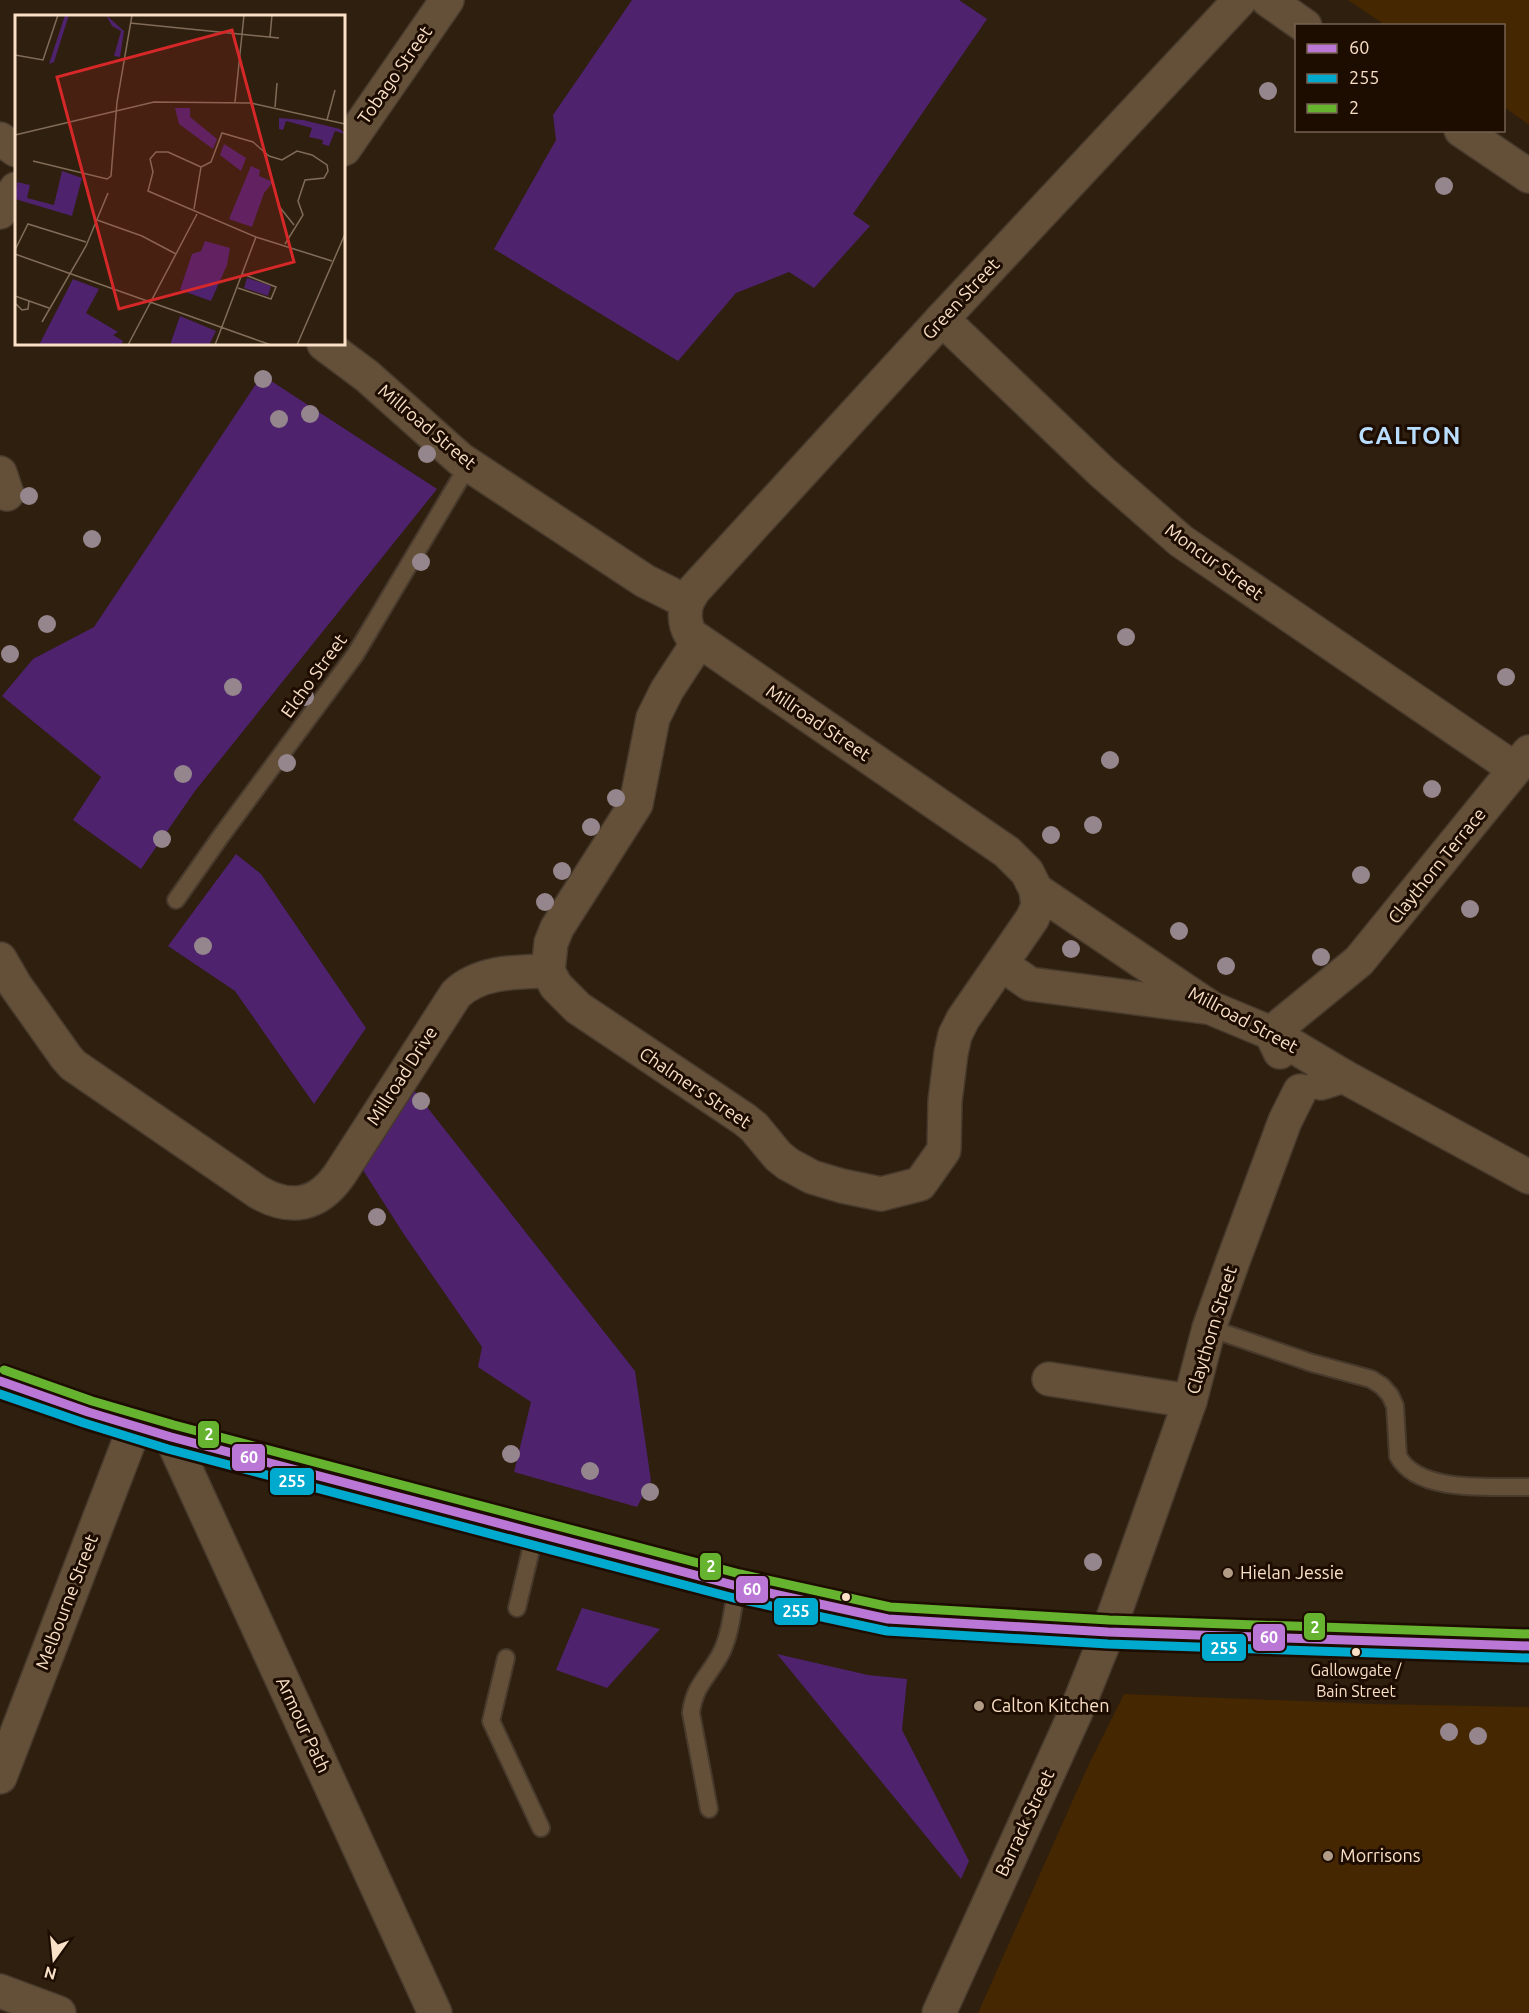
<svg xmlns="http://www.w3.org/2000/svg" width="1529" height="2013" font-family="Ubuntu,sans-serif">
<rect width="100%" height="100%" fill="#2f1f0e"/>
<g fill="#452702">
<path d="M1348,0h181v125l-25,-18v-81l-119,-1z"/>
<path d="M1124,1694l251,10 154,3v306h-551l110,-247z"/>
</g>
<g fill="#4e226d">
<path d="M632,0h327l28,19 -134,195 17,12 -56,62 -25,-16 -53,21 -58,68 -184,-112 62,-109 -3,-25z"/>
<path d="M262,375l175,114 -242,302 -54,78 -68,-49 28,-43 -99,-81 31,-37 61,-32z"/>
<path d="M236,854l25,20 105,154 -52,76 -79,-113 -67,-45z"/>
<path d="M412,1088l223,283 16,110 -14,26 -123,-35 17,-70 -53,-35 4,-20 -79,-114 -42,-66z"/>
<path d="M582,1608l78,21 -53,59 -51,-18z"/>
<path d="M777,1654l91,21 39,4 -5,51 67,131 -8,18z"/>
</g>
<g fill="none" stroke-linecap="round" stroke-linejoin="round">
<defs>
<g id="lane">
<path d="M176,900l45,-64 134,-181 114,-191"/>
<path d="M1209,1328l103,35 59,16 11,7 8,9 5,11 3,50c20,38 94,30 131,31"/>
<path d="M517,1608l18,-75"/>
<path d="M506,1658l-15,63 50,107"/>
<path d="M709,1809l-18,-96c3,-27 17,-36 29,-58 10,-17 13,-48 17,-69"/>
</g>
<g id="street">
<path d="M1268,0l37,26"/>
<path d="M1461,130l68,46"/>
<path d="M0,139l16,11"/>
<path d="M344,149l103,-149"/>
<path d="M0,212l16,-23"/>
<path d="M942,319l160,153 79,69 334,228"/>
<path d="M324,344l43,32 93,83 185,122 42,21c-3,12 -3,22 4,33l316,217 20,20 9,18 175,118 60,25 72,43"/>
<path d="M0,473l7,21"/>
<path d="M687,602l7,-12 248,-271 298,-319"/>
<path d="M0,959l15,26 51,72 7,8 185,127c33,19 60,14 82,-18l116,-180c24,-23 61,-22 92,-23l3,-28 6,-15 79,-124 17,-86 14,-28 32,-49"/>
<path d="M1001,964l29,20 175,23"/>
<path d="M548,971l8,15 22,22 166,111 10,8 24,29 10,8 24,13 30,9 39,8 39,-10 24,-34 1,-49 6,-48 4,-18 8,-16 69,-100 6,-13 -2,-16"/>
<path d="M1280,1052l-9,-19 88,-72 170,-209"/>
<path d="M1321,1083l22,-7 186,101"/>
<path d="M1049,1379l141,22"/>
<path d="M171,1437l264,576"/>
<path d="M0,1777l135,-351"/>
<path d="M0,1991l59,22"/>
<path d="M939,2013l136,-299 33,-82 82,-231 19,-73 24,-67 52,-140 15,-30"/>
</g>
<path id="primary" d="M0,1381l88,31 83,25 566,149 151,33 29,3 191,10 421,14"/>
</defs>
<use href="#lane" stroke="#473a2d" stroke-width="20"/>
<use href="#street" stroke="#473a2d" stroke-width="36"/>
<use href="#primary" stroke="#473a2d" stroke-width="36"/>
<use href="#lane" stroke="#645038" stroke-width="16"/>
<use href="#street" stroke="#645038" stroke-width="33"/>
<use href="#primary" stroke="#62553c" stroke-width="33"/>
<defs>
<path id="bus-1" d="M0,1381l88,31 83,25 566,149 151,33 220,13 421,14"/>
<path id="bus-2" d="M0,1394l84,29 84,26 566,149 153,33 221,13 421,14"/>
<path id="bus-3" d="M4,1370l88,31 82,24 566,149 150,33 219,13 420,14"/>
</defs>
<use href="#bus-1" stroke="#1d0c00" stroke-width="14"/>
<use href="#bus-2" stroke="#1d0c00" stroke-width="14"/>
<use href="#bus-3" stroke="#1d0c00" stroke-width="14"/>
<use href="#bus-1" stroke="#ba77d6" stroke-width="9"/>
<use href="#bus-2" stroke="#00a9ce" stroke-width="9"/>
<use href="#bus-3" stroke="#65b32e" stroke-width="9"/>
</g>
<g fill="#94868c">
<circle cx="1268" cy="91" r="9"/>
<circle cx="1444" cy="186" r="9"/>
<circle cx="263" cy="379" r="9"/>
<circle cx="310" cy="414" r="9"/>
<circle cx="279" cy="419" r="9"/>
<circle cx="427" cy="454" r="9"/>
<circle cx="29" cy="496" r="9"/>
<circle cx="92" cy="539" r="9"/>
<circle cx="421" cy="562" r="9"/>
<circle cx="47" cy="624" r="9"/>
<circle cx="1126" cy="637" r="9"/>
<circle cx="10" cy="654" r="9"/>
<circle cx="1506" cy="677" r="9"/>
<circle cx="233" cy="687" r="9"/>
<circle cx="305" cy="697" r="9"/>
<circle cx="1110" cy="760" r="9"/>
<circle cx="287" cy="763" r="9"/>
<circle cx="183" cy="774" r="9"/>
<circle cx="1432" cy="789" r="9"/>
<circle cx="616" cy="798" r="9"/>
<circle cx="1093" cy="825" r="9"/>
<circle cx="591" cy="827" r="9"/>
<circle cx="1051" cy="835" r="9"/>
<circle cx="162" cy="839" r="9"/>
<circle cx="562" cy="871" r="9"/>
<circle cx="1361" cy="875" r="9"/>
<circle cx="545" cy="902" r="9"/>
<circle cx="1470" cy="909" r="9"/>
<circle cx="1179" cy="931" r="9"/>
<circle cx="203" cy="946" r="9"/>
<circle cx="1071" cy="949" r="9"/>
<circle cx="1321" cy="957" r="9"/>
<circle cx="1226" cy="966" r="9"/>
<circle cx="421" cy="1101" r="9"/>
<circle cx="377" cy="1217" r="9"/>
<circle cx="511" cy="1454" r="9"/>
<circle cx="590" cy="1471" r="9"/>
<circle cx="650" cy="1492" r="9"/>
<circle cx="1093" cy="1562" r="9"/>
<circle cx="1449" cy="1732" r="9"/>
<circle cx="1478" cy="1736" r="9"/>
</g>
<g fill="#b39c86" stroke="#1d0c00" stroke-width="2">
<circle cx="1228" cy="1573" r="6"/>
<circle cx="979" cy="1706" r="6"/>
<circle cx="1328" cy="1856" r="6"/>
</g>
<g fill="#fae0c7" stroke="#1d0c00" stroke-width="2">
<circle cx="846" cy="1597" r="5"/>
<circle cx="1356" cy="1652" r="5"/>
</g>
<g text-anchor="middle" stroke-width="6" stroke-linejoin="round" paint-order="stroke">
<g font-size="16" fill="#fae0c7" stroke="#1d0c00">
<text x="1356" y="1676">Gallowgate /<tspan x="1356" dy="21">Bain Street</tspan></text>
</g>
<g font-size="18" fill="#fae0c7" stroke="#1d0c00">
<text transform="translate(395 75) rotate(-55)" y="6">Tobago Street</text>
<text transform="translate(961 299) rotate(-47)" y="6">Green Street</text>
<text transform="translate(427 427) rotate(40)" y="6">Millroad Street</text>
<text transform="translate(1214 562) rotate(36)" y="6">Moncur Street</text>
<text transform="translate(314 676) rotate(-54)" y="6">Elcho Street</text>
<text transform="translate(818 723) rotate(34)" y="6">Millroad Street</text>
<text transform="translate(1437 866) rotate(-51)" y="6">Claythorn Terrace</text>
<text transform="translate(1243 1020) rotate(28)" y="6">Millroad Street</text>
<text transform="translate(402 1076) rotate(-57)" y="6">Millroad Drive</text>
<text transform="translate(695 1088) rotate(34)" y="6">Chalmers Street</text>
<text transform="translate(1212 1330) rotate(-73)" y="6">Claythorn Street</text>
<text transform="translate(67 1602) rotate(-69)" y="6">Melbourne Street</text>
<text transform="translate(303 1725) rotate(65)" y="6">Armour Path</text>
<text transform="translate(1025 1823) rotate(-65)" y="6">Barrack Street</text>
</g>
<g font-size="18" fill="#fae0c7" stroke="#1d0c00" text-anchor="start">
<text x="1240" y="1579">Hielan Jessie</text>
<text x="991" y="1712">Calton Kitchen</text>
<text x="1340" y="1862">Morrisons</text>
</g>
<g font-size="24" font-weight="bold" letter-spacing="1.5" fill="#b9deff" stroke="#1d0c00">
<text x="1410" y="444">CALTON</text>
</g>
</g>
<g transform="translate(15 15)">
<rect width="330" height="330" fill="#2f1f0e"/>
<path d="M50,0h4l-15,47 -5,2zM91,0l18,16 -4,26 -6,-1 7,-25 -9,-5zM160,93h15v9l27,22 -4,10 -34,-25zM264,103l24,2 37,9 5,5 -10,-3 -6,15 -7,-2 1,-4 -14,-3 3,-9 -26,-7 -3,9 -4,-1zM209,129l22,14 -5,13 -21,-16zM236,151l9,4 -1,6 14,6 -9,11 -12,34 -23,-8zM47,156l20,7 -10,38 -57,-17 2,-17 13,3 -3,13 27,7zM190,226l25,7 -3,17 -16,36 -31,-11 12,-36 9,-3zM232,263l24,8 -3,10 -24,-8zM58,264l26,10 -13,24 32,19 -5,3 10,6 -2,4h-82zM165,301l36,15 -7,14h-39z" fill="#4e226d"/>
<path fill="none" stroke="#806c58" stroke-width="1.5" d="M115,8l149,15M255,22l2,-22M0,40l28,5 15,-45M220,87l9,-87M260,92l2,-24M312,105l8,-30M0,120l139,-33 97,1 94,21M18,146l74,18 4,-3 6,-74 15,-87M186,152l-33,-15h-12l-6,7 3,13 -5,19 108,46 76,24M263,190l16,20M179,194l7,-42 10,-5 11,-29 31,9 16,14 13,4 15,-9 15,4 15,10 1,6 -4,7 -19,2 -7,21 5,14 -18,29M82,205l45,16 34,18M0,235l13,-26 58,18M0,239l256,91M223,273l33,11 5,-12 -33,-13M0,281l34,12M0,288l7,7 6,-1 1,-8M27,307l44,-76 22,-53M113,330l69,-131M200,330l41,-108M282,330l48,-111"/>
<path fill="#d62828" fill-opacity="0.15" stroke="#d62828" stroke-width="3" d="M217,15l62,232 -175,47 -62,-232z"/>
<rect width="330" height="330" fill="none" stroke="#fae0c7" stroke-width="3"/>
</g>
<g stroke="#1d0c00" stroke-width="2">
<rect x="197" y="1420" width="23" height="29" rx="6" fill="#65b32e"/>
<rect x="231" y="1443" width="35" height="29" rx="6" fill="#ba77d6"/>
<rect x="269" y="1467" width="46" height="29" rx="6" fill="#00a9ce"/>
<rect x="699" y="1552" width="23" height="29" rx="6" fill="#65b32e"/>
<rect x="735" y="1575" width="34" height="29" rx="6" fill="#ba77d6"/>
<rect x="773" y="1597" width="46" height="29" rx="6" fill="#00a9ce"/>
<rect x="1303" y="1612" width="23" height="29" rx="6" fill="#65b32e"/>
<rect x="1252" y="1623" width="34" height="29" rx="6" fill="#ba77d6"/>
<rect x="1201" y="1633" width="46" height="29" rx="6" fill="#00a9ce"/>
</g>
<g font-size="16" text-anchor="middle" font-weight="bold" fill="#fff">
<text x="209" y="1440">2</text>
<text x="249" y="1463">60</text>
<text x="292" y="1487">255</text>
<text x="711" y="1572">2</text>
<text x="752" y="1595">60</text>
<text x="796" y="1617">255</text>
<text x="1315" y="1633">2</text>
<text x="1269" y="1643">60</text>
<text x="1224" y="1654">255</text>
</g>
<rect x="1295" y="24" width="210" height="108" fill="#1d0c00" stroke="#756150" stroke-width="1.5"/>
<rect x="1307" y="44" width="30" height="9" fill="#ba77d6" stroke="#756150" stroke-width="1.5"/>
<text x="1349" y="54" font-size="18" fill="#fae0c7">60</text>
<rect x="1307" y="74" width="30" height="9" fill="#00a9ce" stroke="#756150" stroke-width="1.5"/>
<text x="1349" y="84" font-size="18" fill="#fae0c7">255</text>
<rect x="1307" y="104" width="30" height="9" fill="#65b32e" stroke="#756150" stroke-width="1.5"/>
<text x="1349" y="114" font-size="18" fill="#fae0c7">2</text>
<g transform="translate(54 1959) rotate(195)" stroke="#1d0c00" stroke-width="4.5" paint-order="stroke">
<path d="M0-4.5L10 22L0 15L-10 22Z" fill="#fae0c7"/>
<text y="-9" font-size="16" font-weight="bold" text-anchor="middle" fill="#fae0c7">N</text>
</g>
</svg>
